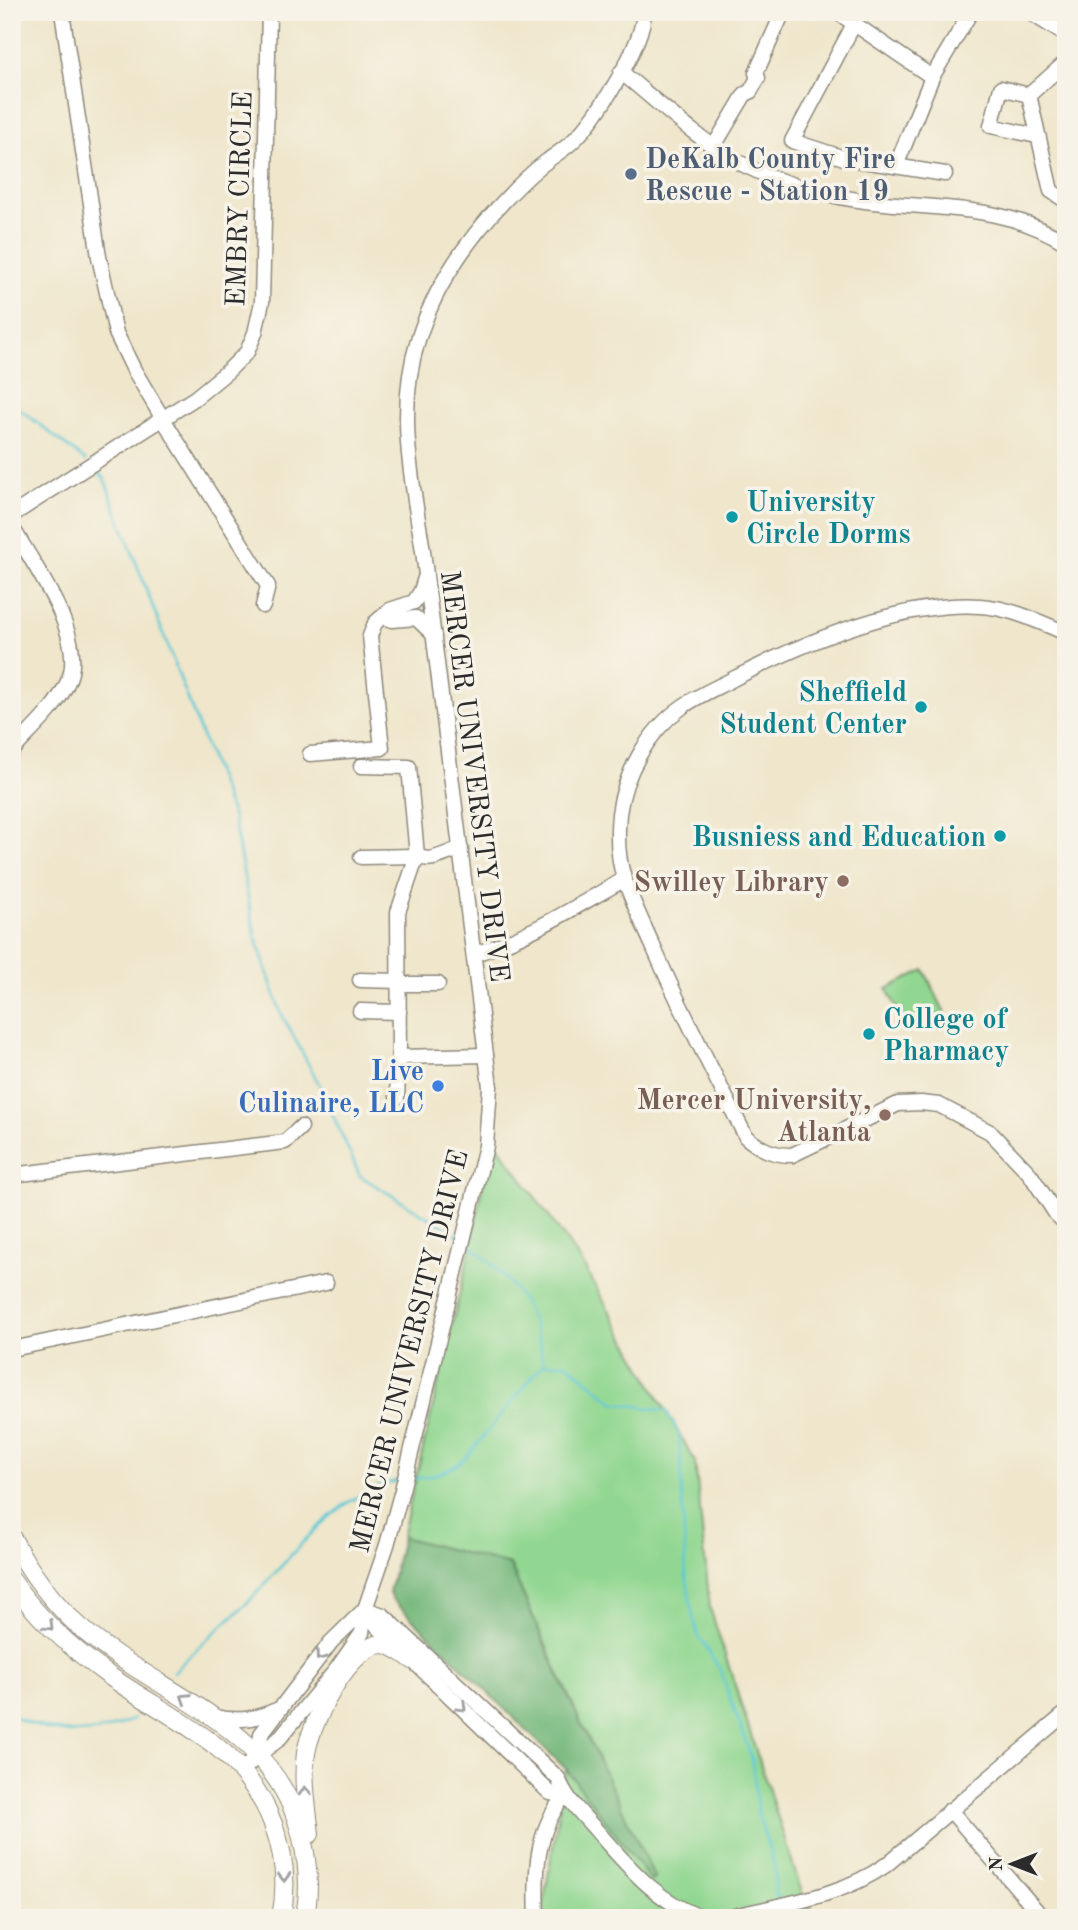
<svg xmlns="http://www.w3.org/2000/svg" width="1078" height="1930" font-family="'Old Standard TT',serif">
<rect width="100%" height="100%" fill="#f7f3e8"/>
<filter id="ink" filterUnits="userSpaceOnUse"><feTurbulence type="fractalNoise" baseFrequency=".0143" numOctaves="2"/><feDisplacementMap in="SourceGraphic" scale="14" xChannelSelector="R" yChannelSelector="G"/><feConvolveMatrix kernelMatrix="1 2 1 2 8 2 1 2 1" color-interpolation-filters="sRGB"/></filter>
<filter id="wash" filterUnits="userSpaceOnUse"><feTurbulence type="fractalNoise" baseFrequency=".00686" numOctaves="4" result="noise"/><feDisplacementMap in="SourceGraphic" scale="28" xChannelSelector="R" yChannelSelector="G"/><feGaussianBlur stdDeviation="1.57" result="paint"/><feColorMatrix in="noise" values="0 0 0 0 0 0 0 0 0 0 0 0 0 0 0 0 0 1.4 0 .05"/><feComposite in="paint" operator="in"/></filter>
<g filter="url(#wash)">
<rect width="100%" height="100%" fill="#efe6cb"/>
<g fill="#92d791" stroke="#5e815e" stroke-width="2">
<path d="M924,970l21,43 -37,19 -21,-43z"/>
<path d="M492,1137l89,124 114,200 15,147 94,291 15,19h-278l25,-149 85,110 -141,-314 -108,-28 70,-296z"/>
</g>
<path fill="#75b87b" stroke="#507253" stroke-width="2" d="M402,1537l108,28 50,114 95,199 -4,3 -85,-112 -173,-169 -4,-7z"/>
<g fill="none" stroke-linecap="round" stroke-linejoin="round">
<g stroke="#5cc8d5" stroke-width="2.5">
<path d="M12,403l74,58"/>
<path d="M94,468l10,10 129,340 22,117 25,76 39,73 41,92 99,60"/>
<path d="M467,1242c43,37 69,63 76,122"/>
<path d="M413,1479c21,-3 35,-6 52,-20l78,-95 24,-1 46,39 53,9 13,23 7,142 6,36 5,21 23,37 32,89 6,55 17,53v26l4,9"/>
<path d="M174,1672c23,-26 50,-46 75,-71 45,-45 82,-105 148,-120"/>
<path d="M12,1716c43,19 79,24 122,3"/>
</g>
</g>
</g>
<g filter="url(#ink)">
<g fill="none" stroke-linecap="round" stroke-linejoin="round">
<defs>
<g id="minor">
<path d="M62,12l37,245 17,76 18,37 29,49 105,167 -5,20"/>
<path d="M837,12l95,65"/>
<path d="M1029,12l37,23"/>
<path d="M854,24l-62,117 52,17 101,16"/>
<path d="M621,72c39,32 78,69 123,93 22,11 50,21 75,27 82,23 171,2 247,51"/>
<path d="M1029,95l22,96 15,10"/>
<path d="M1029,95l-28,-7 -10,38 46,10"/>
<path d="M1029,95l37,-33"/>
<path d="M714,146l31,-52 5,-2 8,-14 -2,-5 27,-61"/>
<path d="M896,166l36,-89 39,-65"/>
<path d="M12,515l183,-117 33,-27 19,-19 8,-19 7,-31 7,-290"/>
<path d="M12,527c21,37 74,109 57,152 -11,28 -37,50 -57,72"/>
<path d="M384,617l8,3 24,-2 18,17"/>
<path d="M1066,633c-29,-12 -55,-25 -86,-27 -80,-5 -177,37 -247,73 -17,9 -36,17 -51,28 -34,24 -58,67 -63,107 -2,20 -1,45 5,64 8,23 19,46 29,68 28,65 61,128 93,191 14,12 27,18 46,18l106,-51 23,-1 18,2 51,27 40,42 26,40 10,10"/>
<path d="M310,754l72,-6 -12,-112 5,-13 15,-13 24,-8 7,-11 4,-13"/>
<path d="M361,766l48,1 8,89 -19,56 1,145 -2,40"/>
<path d="M361,857l56,-1c16,8 28,-4 44,-7"/>
<path d="M474,954c54,-16 102,-48 151,-75"/>
<path d="M360,980l39,1"/>
<path d="M399,984h39"/>
<path d="M360,1011l39,1"/>
<path d="M399,1057l87,-2"/>
<path d="M12,1175l273,-33 16,-15"/>
<path d="M12,1349l314,-66"/>
<path d="M365,1609l18,6 175,163c8,21 23,35 38,52 30,34 62,74 108,88"/>
<path d="M365,1609l12,17 173,167 15,2"/>
<path d="M215,1717c25,5 41,2 64,-8"/>
<path d="M259,1754l2,-20 70,-92 34,-33"/>
<path d="M242,1771l17,-17 19,-14 58,-70 26,-37 3,-24 22,-64 15,-55 84,-344 4,-59 -67,-536c-11,-71 -27,-141 -5,-211 16,-52 49,-100 86,-139 13,-14 28,-29 43,-40 9,-7 18,-12 26,-20 24,-23 70,-95 71,-129"/>
<path d="M950,1810l93,108"/>
<path d="M537,1918c-2,-45 -2,-86 28,-123"/>
<path d="M726,1918c55,-14 113,-20 160,-53l180,-152"/>
</g>
<g id="major">
<path d="M12,1538c17,33 39,63 68,89 78,69 196,96 222,211 6,26 9,54 2,80"/>
<path d="M12,1581c26,39 61,69 99,96 34,24 74,44 106,70 51,42 77,106 64,171"/>
<path d="M310,1834c-3,-27 -8,-54 -4,-81 5,-30 43,-110 78,-109 10,1 21,11 29,16"/>
</g>
</defs>
<use href="#minor" stroke="#8d887b" stroke-width="17"/>
<use href="#major" stroke="#8d887b" stroke-width="20"/>
<use href="#minor" stroke="#fff" stroke-width="14"/>
<use href="#major" stroke="#fff" stroke-width="18"/>
</g>
<defs><path id="oneway-chevron" d="M-2-3.5L2.5 0L-2 3.5" fill="none" stroke-width="1.6" stroke-linecap="round" stroke-linejoin="round" transform="scale(1.75)"/></defs>
<g stroke="#a0a0a0">
<use href="#oneway-chevron" transform="translate(49 1626) rotate(45)"/>
<use href="#oneway-chevron" transform="translate(320 1656) rotate(127)"/>
<use href="#oneway-chevron" transform="translate(185 1698) rotate(-147)"/>
<use href="#oneway-chevron" transform="translate(462 1707) rotate(44)"/>
<use href="#oneway-chevron" transform="translate(305 1791) rotate(-94)"/>
<use href="#oneway-chevron" transform="translate(284 1877) rotate(88)"/>
</g>
</g>
<circle fill="#5c6f8a" stroke="#f7f3e8" stroke-width="2.5" cx="631" cy="174" r="7"/>
<g fill="#0f9aa8" stroke="#f7f3e8" stroke-width="2.5">
<circle cx="732" cy="517" r="7"/>
<circle cx="921" cy="707" r="7"/>
<circle cx="1000" cy="836" r="7"/>
<circle cx="869" cy="1034" r="7"/>
</g>
<g fill="#8d6e63" stroke="#f7f3e8" stroke-width="2.5">
<circle cx="843" cy="881" r="7"/>
<circle cx="885" cy="1115" r="7"/>
</g>
<circle fill="#3f7fe0" stroke="#f7f3e8" stroke-width="2.5" cx="438" cy="1086" r="7"/>
<g text-anchor="middle" stroke-width="7" stroke-linejoin="round" paint-order="stroke">
<g font-size="28" font-weight="bold" fill="#4e5e75" stroke="#f7f3e8" text-anchor="start">
<text x="645" y="168">DeKalb County Fire<tspan x="645" dy="32">Rescue - Station 19</tspan></text>
</g>
<g font-size="28" fill="#2b2b2b" stroke="#f7f3e8">
<text transform="translate(238 199) rotate(-88)" y="10">EMBRY CIRCLE</text>
<text transform="translate(476 776) rotate(83)" y="10">MERCER UNIVERSITY DRIVE</text>
<text transform="translate(408 1351) rotate(-76)" y="10">MERCER UNIVERSITY DRIVE</text>
</g>
<g font-size="28" font-weight="bold" fill="#0d838f" stroke="#f7f3e8" text-anchor="start">
<text x="746" y="511">University<tspan x="746" dy="32">Circle Dorms</tspan></text>
<text x="907" y="701" text-anchor="end">Sheffield<tspan x="907" dy="32">Student Center</tspan></text>
<text x="986" y="846" text-anchor="end">Busniess and Education</text>
<text x="883" y="1028">College of<tspan x="883" dy="32">Pharmacy</tspan></text>
</g>
<g font-size="28" font-weight="bold" fill="#785e54" stroke="#f7f3e8" text-anchor="end">
<text x="829" y="891">Swilley Library</text>
<text x="871" y="1109">Mercer University,<tspan x="871" dy="32">Atlanta</tspan></text>
</g>
<g font-size="28" font-weight="bold" fill="#366cbe" stroke="#f7f3e8" text-anchor="end">
<text x="424" y="1080">Live<tspan x="424" dy="32">Culinaire, LLC</tspan></text>
</g>
</g>
<rect width="1078" height="1930" fill="none" stroke="#f7f3e8" stroke-width="42"/>
<g transform="translate(1012 1864) rotate(270)" stroke="#f7f3e8" stroke-width="5" paint-order="stroke">
<path d="M0-5L12 26L0 18L-12 26Z" fill="#2b2b2b"/>
<text y="-10" font-size="19" font-weight="bold" text-anchor="middle" fill="#2b2b2b">N</text>
</g>
</svg>
